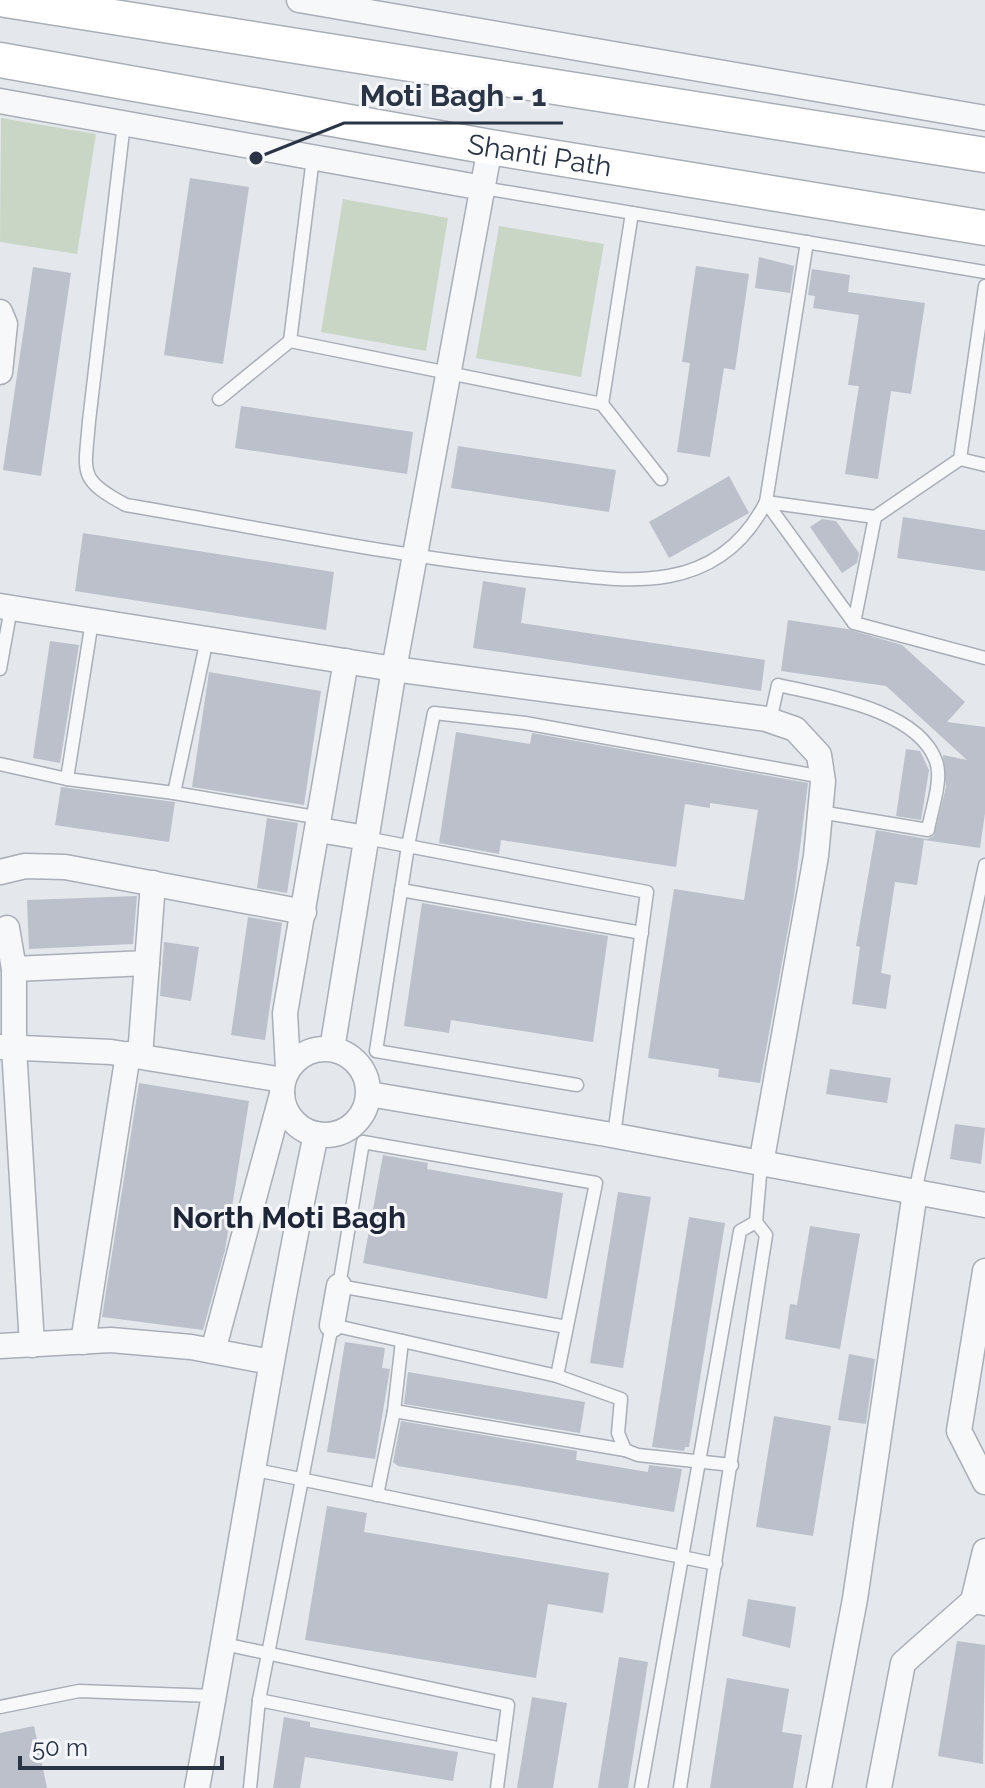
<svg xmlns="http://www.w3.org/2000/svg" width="985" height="1788" font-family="Raleway,sans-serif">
<rect width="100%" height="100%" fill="#e4e7ec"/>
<g fill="#c9d6c5">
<path d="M1,118l95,16 -19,120 -77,-12z"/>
<path d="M343,199l105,19 -22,133 -105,-19z"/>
<path d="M499,226l105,18 -23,133 -105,-19z"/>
</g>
<g fill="#bbc0ca">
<path d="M190,178l59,9 -26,177 -59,-9z"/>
<path d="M759,257l35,9 -4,27 -35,-5z"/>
<path d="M696,266l53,8 -14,96 -11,-2 -14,89 -33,-5 13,-89 -8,-1z"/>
<path d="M33,267l38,6 -30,203 -38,-6z"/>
<path d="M812,269l38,6 -2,17 77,11 -14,91 -20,-3 -13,88 -33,-5 14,-88 -11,-1 11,-70 -46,-7 2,-12 -7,-1z"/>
<path d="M241,406l172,26 -6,42 -172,-26z"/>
<path d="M458,446l158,24 -7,42 -158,-24z"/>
<path d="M729,476l20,37 -80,45 -20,-36z"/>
<path d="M903,517l82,13v41l-88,-13z"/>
<path d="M822,519l14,2 23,32 -2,10 -15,10 -32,-46z"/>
<path d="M83,533l251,39 -8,58 -251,-39z"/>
<path d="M483,581l43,7 -5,35 244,37 -4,31 -288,-43z"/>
<path d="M788,620l59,9 55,16 63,57 -18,20 38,5v86l-5,35 -56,-8 -7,45 -22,-3 -14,91 10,2 -5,34 -34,-5 8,-57 -4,-1 20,-116 51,9 7,-3 12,-49 -3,-32 24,5 -81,-74 -105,-15z"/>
<path d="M50,641l29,4 -19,118 -27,-5z"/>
<path d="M209,672l112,19 -17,114 -112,-18z"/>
<path d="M456,732l74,12 2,-11 276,50 -14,113 -34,187 -42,-6 1,-8 -71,-11 26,-169 70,11 14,-90 -48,-7v5l-25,-4 -9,63 -175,-27 -2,14 -60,-11z"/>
<path d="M906,749l14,2 9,19 -8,50 -25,-4z"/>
<path d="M61,787l114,15 -6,40 -114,-17z"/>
<path d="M267,818l31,5 -11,70 -30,-5z"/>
<path d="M137,896l-4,48 -104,5 -2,-49z"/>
<path d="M422,903l186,33 -15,106 -142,-22 -2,13 -45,-7z"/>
<path d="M248,917l34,6 -17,117 -34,-5z"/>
<path d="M164,942l35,5 -8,54 -31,-5z"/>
<path d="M830,1069l61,9 -4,25 -61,-9z"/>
<path d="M139,1083l110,18 -24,149 -22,80 -101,-13z"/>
<path d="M955,1124l30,4 -4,36 -31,-5z"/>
<path d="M383,1155l45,8 -1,6 136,24 -16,106 -184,-36z"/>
<path d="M618,1192l33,5 -28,171 -33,-5z"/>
<path d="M689,1217l36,6 -36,224h-4l-1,4 -32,-4z"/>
<path d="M810,1226l50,8 -20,115 -55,-10 5,-35 7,1z"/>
<path d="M345,1342l40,6 -3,20 8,1 -15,90 -48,-7z"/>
<path d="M849,1354l26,5 -9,65 -28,-4z"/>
<path d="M408,1372l177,30 -5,31 -176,-29z"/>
<path d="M774,1416l57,10 -18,110 -57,-9z"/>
<path d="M401,1421l176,30 -1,9 72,12 1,-7 33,4 -8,43 -276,-46 -5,-4z"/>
<path d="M327,1506l40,7 -3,19 245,41 -6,40 -55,-9 -12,74 -231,-38z"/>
<path d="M748,1599l48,8 -6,41 -48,-12z"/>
<path d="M957,1641l28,4 -2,119 -45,-8z"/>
<path d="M619,1657l29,5 -20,126h-30z"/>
<path d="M727,1678l62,11 -7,43 20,3 -9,53h-83z"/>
<path d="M532,1697l35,6 -14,85h-36z"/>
<path d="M284,1717l26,5v5l148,25 -5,29 -148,-24 -5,31h-27z"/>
<path d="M34,1726l13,62h-47v-55z"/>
</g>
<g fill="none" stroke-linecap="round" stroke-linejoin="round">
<defs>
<g id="service">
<path d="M124,123l-35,298c-4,52 -12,58 37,84 136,23 271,52 409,66 43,4 90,13 134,5 45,-8 77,-35 97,-74l41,-260"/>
<path d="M313,158l-23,183 312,63 30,-191"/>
<path d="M483,188l502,84"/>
<path d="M219,399l71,-58"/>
<path d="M602,404l59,75"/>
<path d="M960,459l25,6"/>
<path d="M875,517l-21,106 -88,-121 109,15 85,-58 25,-173"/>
<path d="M92,621l-25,158 107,14 33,-154"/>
<path d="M854,623l131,35"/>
<path d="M0,669l11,-61"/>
<path d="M770,721l8,-36c47,11 139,24 158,76 7,19 -5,50 -8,69l-108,-18"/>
<path d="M0,764l67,15"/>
<path d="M174,793l147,25"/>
<path d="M366,838l281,54 -33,243"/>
<path d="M401,890l241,43"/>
<path d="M577,1085l-201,-34 32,-205 26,-133 91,10 298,54"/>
<path d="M915,1192l70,-327"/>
<path d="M557,1376l64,23 -3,34 7,17 13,5 94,10"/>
<path d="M394,1411l8,-70"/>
<path d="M256,1470l460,94"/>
<path d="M377,1495l17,-84 231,39"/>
<path d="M224,1644l284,61 -11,83"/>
<path d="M0,1707l79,-16 135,5"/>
<path d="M502,1749l-243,-49 73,-375 225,51 39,-193 -233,-41 -24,144 228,41"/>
<path d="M250,1788l9,-88"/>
<path d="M641,1788l99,-557 16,-9"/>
<path d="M680,1788l86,-553 -10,-13 5,-58"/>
</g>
<g id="minor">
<path d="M299,0l686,118"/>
<path d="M0,101l483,87"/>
<path d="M0,312l5,12 -5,48"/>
<path d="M0,606l394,63 372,50 29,10 24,26 4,26 -7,75 -55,308"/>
<path d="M319,830l47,8"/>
<path d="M0,872l25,-6 40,1 239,45"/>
<path d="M7,928l7,41 133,-6"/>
<path d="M14,969v79l18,297"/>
<path d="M0,1047l111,5 172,28"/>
<circle cx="325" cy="1092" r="43"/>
<path d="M332,1049l62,-380 96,-522"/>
<path d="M140,1056l13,-173"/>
<path d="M288,1068l-3,-55 61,-352"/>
<path d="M369,1094l237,40 379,71"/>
<path d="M985,1271l-26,160 26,51"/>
<path d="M332,1325l7,-39"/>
<path d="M83,1342l45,-288"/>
<path d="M0,1346l111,-6 80,7 80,15"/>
<path d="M213,1351l69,-257"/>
<path d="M985,1551l-12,50 12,2"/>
<path d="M197,1788c41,-218 73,-437 119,-654"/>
<path d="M819,1788l36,-189 60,-407"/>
<path d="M879,1788l24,-125 70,-62"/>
</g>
<g id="secondary">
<path d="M6,0l979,155"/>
<path id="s1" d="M0,60l490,87 495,81"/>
</g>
</defs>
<use href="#service" stroke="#a9aeb7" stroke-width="15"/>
<use href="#minor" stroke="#a9aeb7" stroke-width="27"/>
<use href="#secondary" stroke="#a9aeb7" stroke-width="37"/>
<use href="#service" stroke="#f7f8fa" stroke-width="12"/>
<use href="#minor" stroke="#f7f8fa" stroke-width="24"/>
<use href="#secondary" stroke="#fff" stroke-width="34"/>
</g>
<g text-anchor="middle" stroke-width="6" stroke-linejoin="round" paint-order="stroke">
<g font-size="28" fill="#2b3445" stroke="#f4f6f9">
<text dy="10" stroke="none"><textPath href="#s1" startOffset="548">Shanti Path</textPath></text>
</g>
<g font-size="30" font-weight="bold" fill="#1d2536" stroke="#f4f6f9">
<text x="289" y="1228">North Moti Bagh</text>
</g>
</g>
<path fill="none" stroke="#2b3445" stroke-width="3" d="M256 158L344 123H563"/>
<circle fill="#2b3445" stroke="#f4f6f9" stroke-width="3" cx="256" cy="158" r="8"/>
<g font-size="30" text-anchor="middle" font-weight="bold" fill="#2b3445" stroke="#f4f6f9" stroke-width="6" stroke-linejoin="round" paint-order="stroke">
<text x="453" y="106">Moti Bagh - 1</text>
</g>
<path d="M20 1756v12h202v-12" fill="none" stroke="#2b3445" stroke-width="4"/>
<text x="32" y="1756" font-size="24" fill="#2b3445" stroke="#f4f6f9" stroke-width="6" paint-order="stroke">50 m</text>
</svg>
